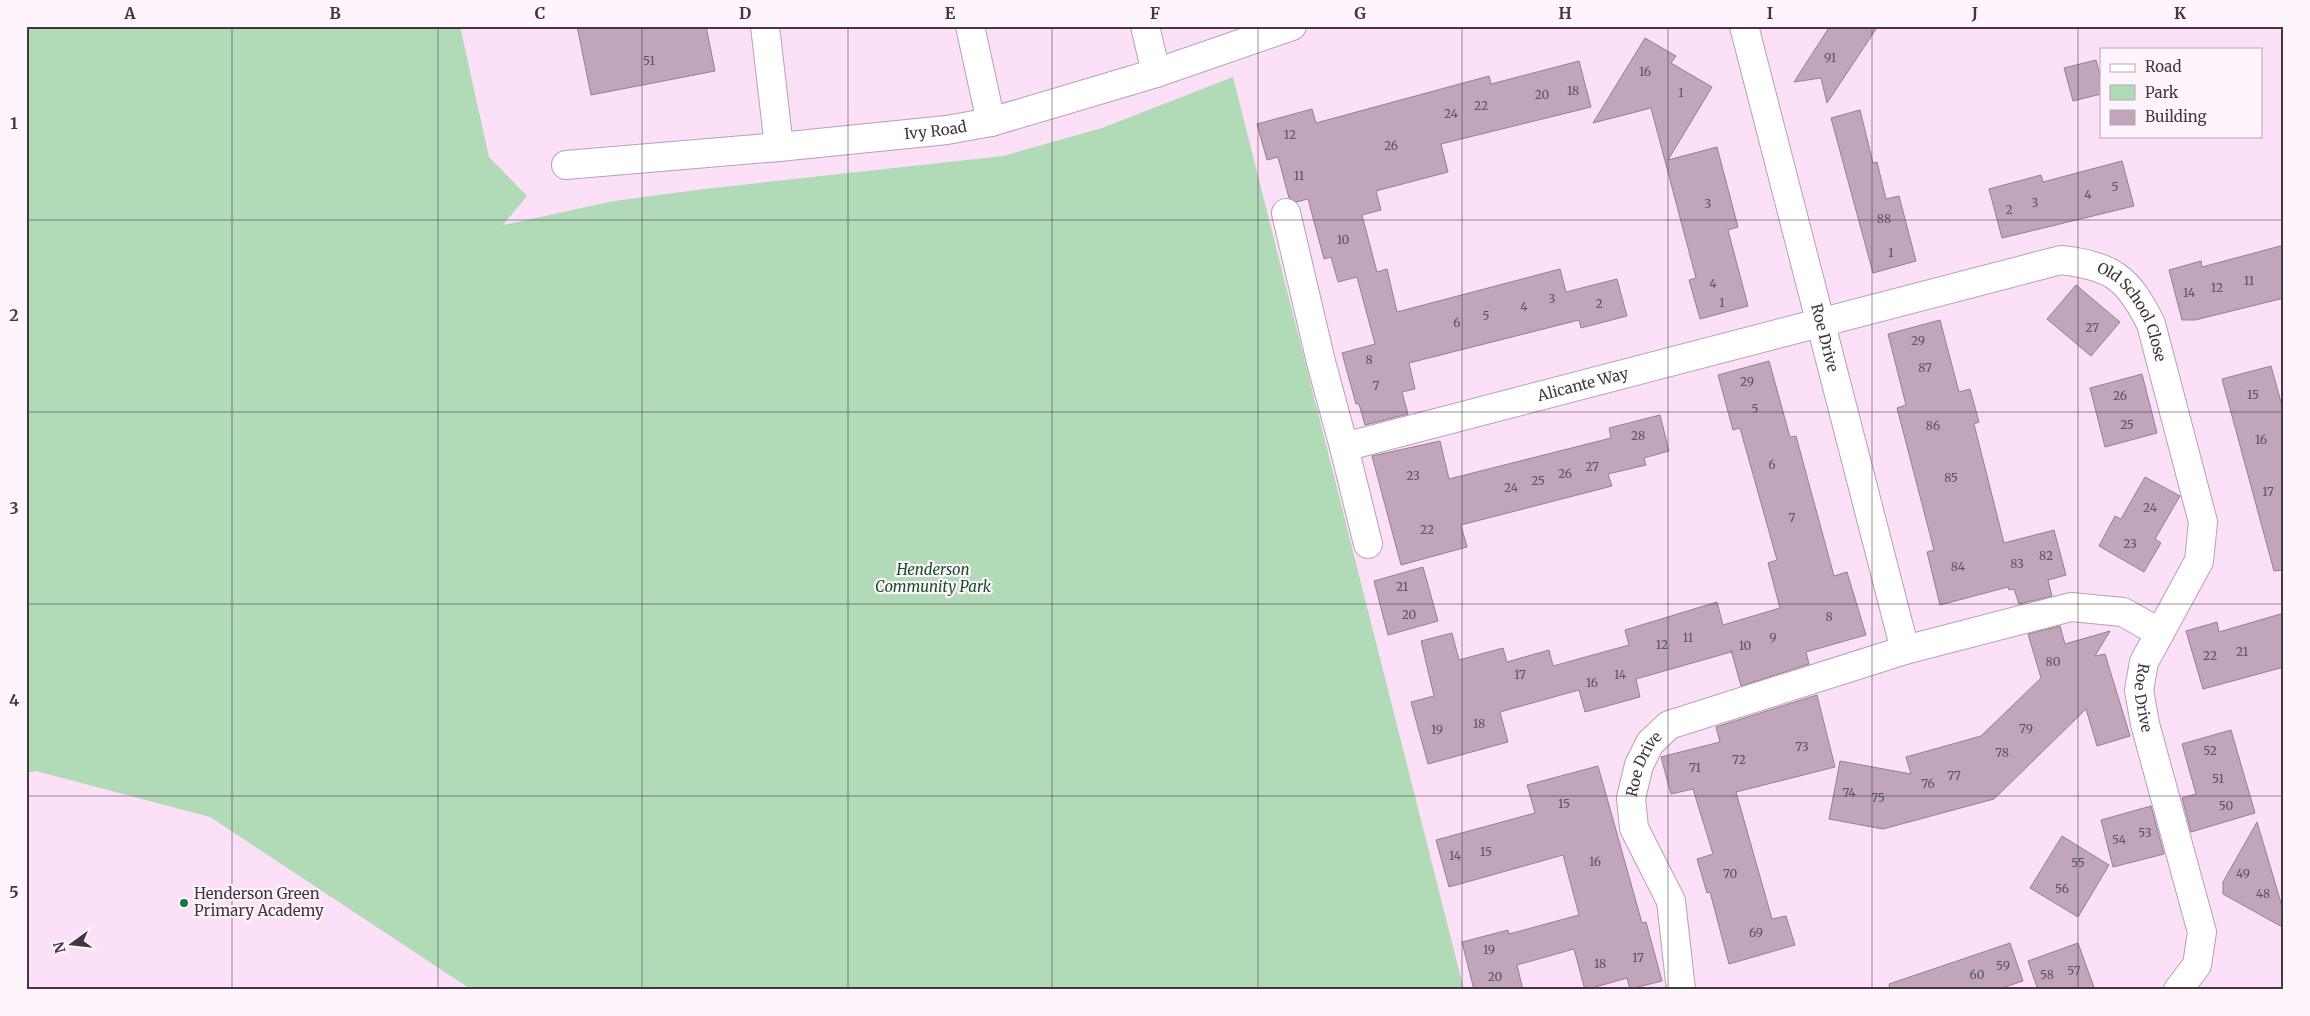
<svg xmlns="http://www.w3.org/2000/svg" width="2310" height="1016" font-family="Merriweather,serif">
<rect width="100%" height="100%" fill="#fce0f7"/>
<path fill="#b1dab6" d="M26,26h434l29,131 38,39 -24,29 111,-24 90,-12 299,-33 99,-28 131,-51 231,913h-992l-262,-173 -174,-46 -10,2z"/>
<g fill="#c0a5bb" stroke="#977e93">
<path d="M577,26h129l9,45 -124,24z"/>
<path d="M1830,26h48l-51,77 -6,-25 -27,4z"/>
<path d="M1645,38l31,18 -5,7 41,24 -44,73 49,-13 21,80 -10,3 20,76 -48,13 -11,-39 7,-2 -45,-170 -58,15z"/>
<path d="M2096,60l5,18v16l-28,7 -9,-33z"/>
<path d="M1579,61l12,46 -150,37 7,28 -72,19 5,19 -19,5 15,57 10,-3 10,43 163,-43 6,23 51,-13 10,37 -46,12 -2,-8 -170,43 6,26 -13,3 6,22 -43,11 -6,-21h-3l-14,-51 33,-9 -18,-67 -19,5 -7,-25 -7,2 -16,-60 -12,3 -7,-4 -11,-41 -11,3 -10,-36 55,-15 4,14 173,-47 2,8z"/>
<path d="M1860,110l13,53 4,-1 9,37 13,-3 17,65 -43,12 -42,-155z"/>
<path d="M2122,161l12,45 -132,32 -13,-49 52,-14 2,7z"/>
<path d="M2284,245v53l-89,22h-13l-13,-50 32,-9 1,6z"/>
<path d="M2076,285l44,37 -29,34 -44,-37z"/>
<path d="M1940,320l19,72 11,-3 9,33 -5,2 30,119 50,-13 12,45 -18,5 4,16 -33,8 -5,-15 -5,1 -1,-3 -68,18 -13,-53 7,-2 -37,-142 9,-3 -18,-71z"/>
<path d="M1769,361l21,76 6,-1 38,140 13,-4 19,63 -60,17 3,12 -68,22 -10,-36v2l-95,27 4,18 -55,15 -6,-22 -79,22 8,30 -80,22 -17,-62 23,-6 -13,-55 31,-8 7,27 44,-12 4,14 42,-12 4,16 76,-21 -4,-15 92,-28 6,23 57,-17 -12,-45 9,-3 -37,-132 -7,2 -15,-55z"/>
<path d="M2271,366l13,47v157l-10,1 -52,-192z"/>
<path d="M2142,374l15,59 -52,14 -15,-59z"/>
<path d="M1660,415l9,36 -25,7 2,7 -38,9 4,12 -151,39 6,22 -66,18 -29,-109 68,-15 9,38 162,-41 -2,-10z"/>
<path d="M2145,477l35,19 -25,43 6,4 -17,29 -45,-26 16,-30 6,3z"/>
<path d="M1423,567l15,54 -50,14 -14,-54z"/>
<path d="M2284,613v54l-81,22 -17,-58 31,-9 2,10z"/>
<path d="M2060,626l5,18 45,-13 -15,25 10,-2 25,82 -33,10 -11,-37 -92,90 -111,30 -54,-10 11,-58 71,13 -5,-17 75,-21 60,-58 -13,-44z"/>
<path d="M1817,695l18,72 -99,25 36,127 14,-3 9,29 -66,19 -19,-72 -3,1 -10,-34 16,-5 -20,-65 -22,5 -10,-37 59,-15 -4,-15z"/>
<path d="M2231,730l24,83 -64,19 -9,-34 14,-4 -14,-50z"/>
<path d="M1598,766l44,157 4,-1 16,59 -32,8 -3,-11 -42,12 -11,-41 -57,16 6,25h-49l-12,-48 46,-12 1,4 70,-19 -16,-60 -114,32 -13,-47 99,-27 -8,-28z"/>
<path d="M2151,806l13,48 -51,13 -12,-47z"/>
<path d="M2257,822l27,91v15l-61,-34v-12z"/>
<path d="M2062,836l47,29 -31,52 -48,-29z"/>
<path d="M2010,943l13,38 -27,9h-106l-1,-6z"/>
<path d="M2078,943l17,47h-57l-10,-29z"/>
</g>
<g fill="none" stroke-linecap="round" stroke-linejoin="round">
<defs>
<g id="minor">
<path d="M765,26l14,121"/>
<path d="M970,26l21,96"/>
<path d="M1145,26l11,47"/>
<path id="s1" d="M1744,26l161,624"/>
<path id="s2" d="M566,165l213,-18 168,-17 44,-8 165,-49 136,-47"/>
<path id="s3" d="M1286,213l35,149 23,85 717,-187c52,6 67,18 90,64l52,198 -4,39 -55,101 -5,28 6,34 57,208 -5,33 -19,25"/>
<path d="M1344,447l24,97"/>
<path id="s4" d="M1681,990l-10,-89 -37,-73 -3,-30 8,-33 11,-22 19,-18 236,-75 166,-43 52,5 37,21"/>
</g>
</defs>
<use href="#minor" stroke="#ba9fb5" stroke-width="30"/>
<use href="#minor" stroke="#fff" stroke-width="28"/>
</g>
<path fill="none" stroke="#423740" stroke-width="1" stroke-opacity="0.55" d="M232,26v964M438,26v964M642,26v964M848,26v964M1052,26v964M1258,26v964M1462,26v964M1668,26v964M1872,26v964M2078,26v964M26,220h2258M26,412h2258M26,604h2258M26,796h2258"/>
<circle fill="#0b7f36" stroke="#fff3fc" stroke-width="2" cx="184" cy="903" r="5"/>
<g text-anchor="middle" stroke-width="4.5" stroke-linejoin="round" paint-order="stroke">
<g font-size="12" fill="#62525f">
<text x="1830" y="62">91</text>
<text x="649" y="65">51</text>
<text x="1645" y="76">16</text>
<text x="1573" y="95">18</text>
<text x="1681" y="97">1</text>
<text x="1542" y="99">20</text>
<text x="1481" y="110">22</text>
<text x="1451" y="118">24</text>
<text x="1290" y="139">12</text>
<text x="1391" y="150">26</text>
<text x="1299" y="180">11</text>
<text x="2115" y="191">5</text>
<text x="2088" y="199">4</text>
<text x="2035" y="207">3</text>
<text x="1708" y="208">3</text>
<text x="2009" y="214">2</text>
<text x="1884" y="223">88</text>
<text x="1343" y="244">10</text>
<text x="1891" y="257">1</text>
<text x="2249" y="285">11</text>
<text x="1713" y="288">4</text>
<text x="2217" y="292">12</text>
<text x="2189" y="297">14</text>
<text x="1552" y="303">3</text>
<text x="1722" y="307">1</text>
<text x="1599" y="308">2</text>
<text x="1524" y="311">4</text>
<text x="1486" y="320">5</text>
<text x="1457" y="327">6</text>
<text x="2092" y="332">27</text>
<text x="1918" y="345">29</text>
<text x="1369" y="364">8</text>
<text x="1925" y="372">87</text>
<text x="1747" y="386">29</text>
<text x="1376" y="390">7</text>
<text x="2253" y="399">15</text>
<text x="2120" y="400">26</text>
<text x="1755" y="413">5</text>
<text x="2127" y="429">25</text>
<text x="1933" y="430">86</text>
<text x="1638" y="440">28</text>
<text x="2261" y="444">16</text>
<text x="1772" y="469">6</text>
<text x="1592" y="471">27</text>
<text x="1565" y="478">26</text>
<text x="1413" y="480">23</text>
<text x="1951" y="482">85</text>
<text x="1538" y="485">25</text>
<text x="1511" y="492">24</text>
<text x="2268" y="496">17</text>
<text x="2150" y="512">24</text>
<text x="1792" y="522">7</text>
<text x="1427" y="534">22</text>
<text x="2130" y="548">23</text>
<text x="2046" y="560">82</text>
<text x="2017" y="568">83</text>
<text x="1958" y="571">84</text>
<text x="1402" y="591">21</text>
<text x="1409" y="619">20</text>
<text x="1829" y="621">8</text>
<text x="1688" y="642">11</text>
<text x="1773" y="642">9</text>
<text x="1662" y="649">12</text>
<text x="1745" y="650">10</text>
<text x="2242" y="656">21</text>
<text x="2210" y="660">22</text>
<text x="2053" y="666">80</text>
<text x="1520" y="679">17</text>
<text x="1620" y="679">14</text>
<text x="1592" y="687">16</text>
<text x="1479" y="728">18</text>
<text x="2026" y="733">79</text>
<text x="1437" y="734">19</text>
<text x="1802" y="751">73</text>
<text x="2210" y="755">52</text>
<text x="2002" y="757">78</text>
<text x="1739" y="764">72</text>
<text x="1695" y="772">71</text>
<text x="1954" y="780">77</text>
<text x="2218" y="783">51</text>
<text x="1928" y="788">76</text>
<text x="1849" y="797">74</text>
<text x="1878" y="802">75</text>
<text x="1564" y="808">15</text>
<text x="2226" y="810">50</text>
<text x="2145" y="837">53</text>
<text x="2119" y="844">54</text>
<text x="1486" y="856">15</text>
<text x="1455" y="860">14</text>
<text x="1595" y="866">16</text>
<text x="2078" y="867">55</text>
<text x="1730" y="878">70</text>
<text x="2243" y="878">49</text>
<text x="2062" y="893">56</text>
<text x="2263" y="898">48</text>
<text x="1756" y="937">69</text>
<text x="1489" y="954">19</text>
<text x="1638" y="962">17</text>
<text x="1600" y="968">18</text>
<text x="2003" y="970">59</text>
<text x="2074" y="975">57</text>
<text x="1977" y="979">60</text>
<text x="2047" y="979">58</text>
<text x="1495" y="981">20</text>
</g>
<g font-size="15" fill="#423740" stroke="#fff3fc">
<text dy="5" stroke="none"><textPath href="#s2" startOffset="371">Ivy Road</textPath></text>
<text dy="5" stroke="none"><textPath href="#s3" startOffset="1079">Old School Close</textPath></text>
<text dy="5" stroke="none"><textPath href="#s1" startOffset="322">Roe Drive</textPath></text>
<text dy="5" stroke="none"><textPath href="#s3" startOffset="488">Alicante Way</textPath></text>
<text dy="5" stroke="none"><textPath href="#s3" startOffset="1495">Roe Drive</textPath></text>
<text dy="5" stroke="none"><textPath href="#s4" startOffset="238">Roe Drive</textPath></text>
</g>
<g font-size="15" font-style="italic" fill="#145226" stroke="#fff3fc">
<text x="933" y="575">Henderson<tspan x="933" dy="17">Community Park</tspan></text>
</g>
<g font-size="15" fill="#423740" stroke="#fff3fc" text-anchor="start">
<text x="194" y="899">Henderson Green<tspan x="194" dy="17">Primary Academy</tspan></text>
</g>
</g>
<rect width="2310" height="1016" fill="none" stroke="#fff3fc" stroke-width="55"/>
<rect x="2100" y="48" width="162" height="90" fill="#fff3fc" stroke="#b3a8b1"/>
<rect x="2110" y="64" width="25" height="8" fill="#ffffff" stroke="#b3a8b1"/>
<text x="2145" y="72" font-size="15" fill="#423740">Road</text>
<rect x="2110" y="85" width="25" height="15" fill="#b1dab6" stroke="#b3a8b1"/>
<text x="2145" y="98" font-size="15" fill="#423740">Park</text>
<rect x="2110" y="110" width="25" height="15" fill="#c0a5bb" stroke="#b3a8b1"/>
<text x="2145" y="122" font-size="15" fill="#423740">Building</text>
<g transform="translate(72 944) rotate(255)" stroke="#fff3fc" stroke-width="4" paint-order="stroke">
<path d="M0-4L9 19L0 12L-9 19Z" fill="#423740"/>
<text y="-8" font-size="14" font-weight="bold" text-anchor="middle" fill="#423740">N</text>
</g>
<rect x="28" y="28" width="2254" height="960" fill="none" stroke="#423740" stroke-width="2"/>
<g font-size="16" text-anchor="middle" font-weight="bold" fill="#423740">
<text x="130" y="19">A</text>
<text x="335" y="19">B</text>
<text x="540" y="19">C</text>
<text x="745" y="19">D</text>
<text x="950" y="19">E</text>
<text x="1155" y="19">F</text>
<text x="1360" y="19">G</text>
<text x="1565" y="19">H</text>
<text x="1770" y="19">I</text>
<text x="1975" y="19">J</text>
<text x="2180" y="19">K</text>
<text x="14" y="129">1</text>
<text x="14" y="321">2</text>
<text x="14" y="514">3</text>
<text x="14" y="706">4</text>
<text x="14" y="898">5</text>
</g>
</svg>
